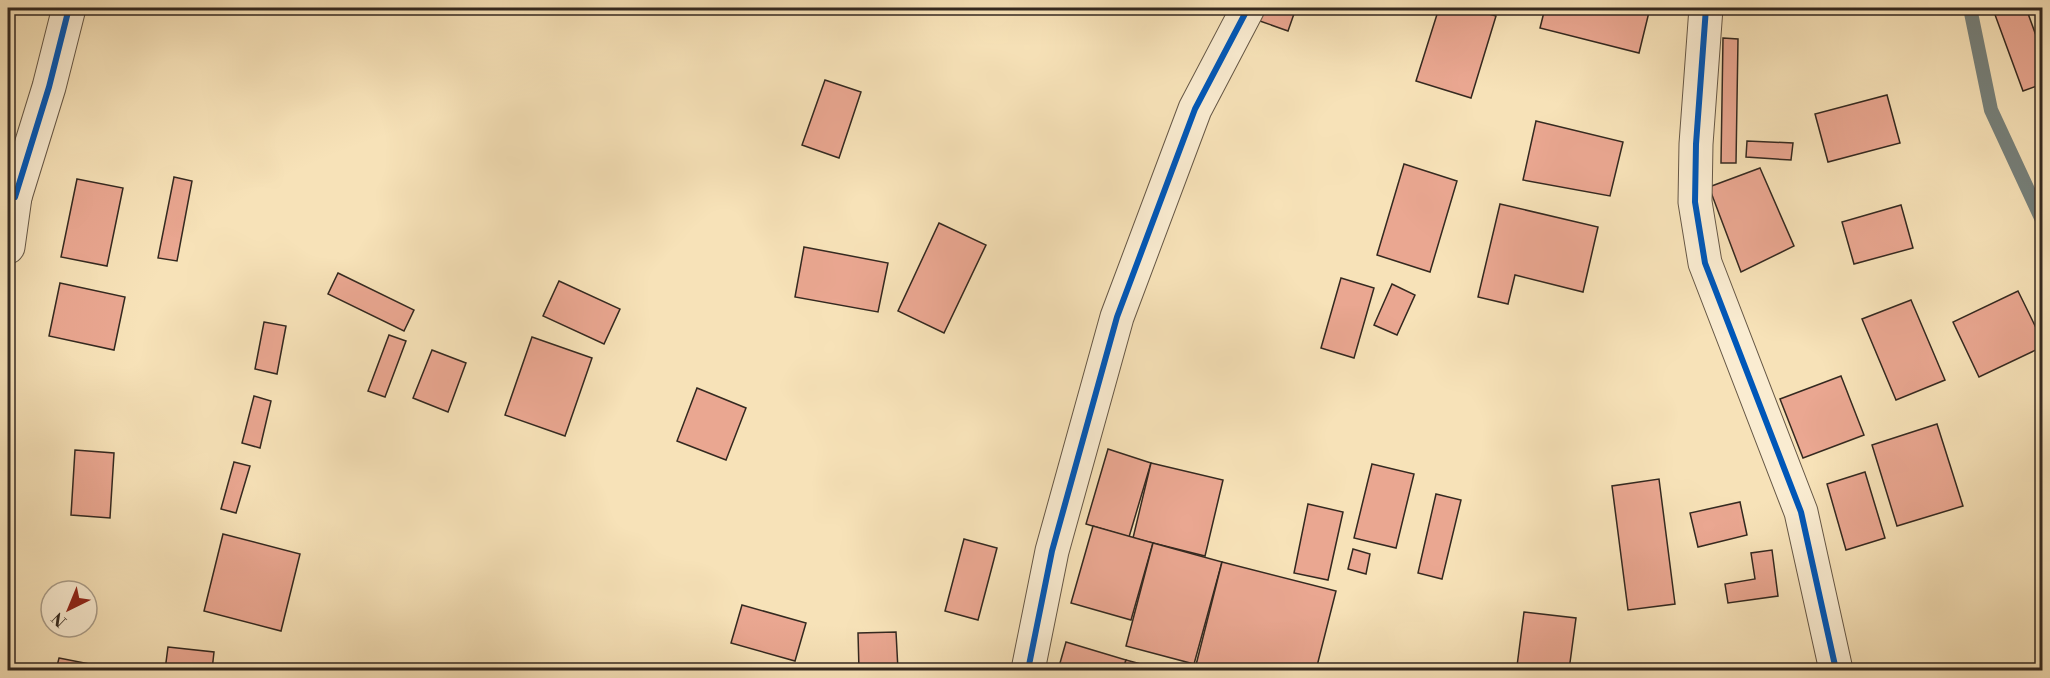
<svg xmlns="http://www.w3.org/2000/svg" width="2050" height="678" font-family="'Libre Bodoni',serif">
<rect width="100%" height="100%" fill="#f7e2b8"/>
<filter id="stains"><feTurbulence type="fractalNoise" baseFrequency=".00333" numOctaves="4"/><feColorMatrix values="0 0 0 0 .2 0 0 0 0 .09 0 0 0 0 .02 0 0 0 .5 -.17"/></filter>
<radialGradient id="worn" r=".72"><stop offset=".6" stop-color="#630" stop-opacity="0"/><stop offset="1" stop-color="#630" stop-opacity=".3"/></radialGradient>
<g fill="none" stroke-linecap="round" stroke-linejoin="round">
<path stroke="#76817c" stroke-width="14" d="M1970,8l21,102 51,110"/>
</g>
<g fill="#eaa791" stroke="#342920" stroke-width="1.5">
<path d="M1261,8h35l-8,23 -31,-11z"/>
<path d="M1439,8h30l27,8 -25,82 -55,-17z"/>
<path d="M1545,8h105l-11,45 -99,-25z"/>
<path d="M2005,8h21l16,44v32l-19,7 -29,-79z"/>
<path d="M1723,38l15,1 -2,124h-15z"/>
<path d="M825,80l36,12 -22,66 -37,-13z"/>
<path d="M1887,95l13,48 -72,19 -13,-48z"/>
<path d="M1536,121l87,21 -13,54 -87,-16z"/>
<path d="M1747,141l46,2 -2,17 -45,-3z"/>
<path d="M1404,164l53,17 -27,91 -53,-17z"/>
<path d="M1760,168l34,78 -53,26 -32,-85z"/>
<path d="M174,177l18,4 -15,80 -19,-3z"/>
<path d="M77,179l46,9 -16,78 -46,-9z"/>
<path d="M1500,204l98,23 -15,65 -68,-17 -7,29 -30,-7z"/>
<path d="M1901,205l12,43 -59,16 -12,-42z"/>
<path d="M939,223l47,22 -42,88 -46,-22z"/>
<path d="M804,247l84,16 -10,49 -83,-15z"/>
<path d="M338,273l76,37 -10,21 -76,-37z"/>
<path d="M1341,278l33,10 -20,70 -33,-10z"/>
<path d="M559,281l61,28 -16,35 -61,-28z"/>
<path d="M60,283l65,14 -11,53 -65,-14z"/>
<path d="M1392,284l23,11 -18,40 -23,-10z"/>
<path d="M2018,291l24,49v7l-63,30 -26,-55z"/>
<path d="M1911,300l34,80 -49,20 -34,-81z"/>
<path d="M264,322l22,4 -9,48 -22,-5z"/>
<path d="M389,335l17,6 -21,56 -17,-6z"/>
<path d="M532,337l60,21 -27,78 -60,-21z"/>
<path d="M432,350l34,13 -18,49 -35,-14z"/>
<path d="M1841,376l23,59 -61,23 -23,-59z"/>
<path d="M697,388l49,20 -20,52 -49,-19z"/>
<path d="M254,396l17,5 -11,47 -18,-5z"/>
<path d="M1937,424l26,82 -66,20 -25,-81z"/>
<path d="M1108,449l43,14 -22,74 -43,-13z"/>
<path d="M75,450l39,3 -4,65 -39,-3z"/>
<path d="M234,462l16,4 -14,47 -15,-4z"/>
<path d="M1151,463l72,17 -18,76 -72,-18z"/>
<path d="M1372,464l42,10 -18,74 -42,-10z"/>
<path d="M1865,472l20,66 -39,12 -19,-66z"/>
<path d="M1659,479l16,125 -47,6 -16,-124z"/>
<path d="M1436,494l25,6 -19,79 -24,-6z"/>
<path d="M1740,502l7,33 -49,12 -8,-34z"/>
<path d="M1308,504l35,8 -15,68 -34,-7z"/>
<path d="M1093,526l60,17 -22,77 -60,-17z"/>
<path d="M223,534l77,20 -19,77 -77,-20z"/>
<path d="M964,539l33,9 -19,72 -33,-9z"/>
<path d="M1153,543l69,19 -28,102 -68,-18z"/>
<path d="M1353,549l17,5 -4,20 -18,-5z"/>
<path d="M1772,550l6,46 -50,7 -3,-19 30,-5 -4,-26z"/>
<path d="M1222,562l114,29 -20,79h-100l-20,-5z"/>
<path d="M742,605l64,18 -11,38 -64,-18z"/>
<path d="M1524,612l52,6 -7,52h-22l-30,-4z"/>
<path d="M896,632l2,38h-39l-1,-37z"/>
<path d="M1066,642l60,18 -3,10h-65z"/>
<path d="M168,647l46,5 -2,18h-47z"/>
<path d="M59,658l36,7 -1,5h-38z"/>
<path d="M1126,660l37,10h-40z"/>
</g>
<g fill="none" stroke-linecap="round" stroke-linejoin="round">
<defs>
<g id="minor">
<path d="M1706,8l-10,136 -1,58 10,61 96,249 35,158"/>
<path d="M8,188l7,9 -7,50"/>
<path d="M15,197l34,-110 20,-79"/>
<path d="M1028,670l24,-119 65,-234 78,-208 53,-101"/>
</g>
</defs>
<use href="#minor" stroke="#655746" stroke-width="35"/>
<use href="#minor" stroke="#faecd1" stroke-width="33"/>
<defs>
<g id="cycleway">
<path d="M1706,8l-10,136 -1,58 10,61 96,249 35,158"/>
<path d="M15,197l34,-110 20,-79"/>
<path d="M1028,670l24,-119 65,-234 78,-208 53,-101"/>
</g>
</defs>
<use href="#cycleway" stroke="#faecd1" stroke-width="10"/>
<use href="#cycleway" stroke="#0057b8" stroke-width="6"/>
</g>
<rect width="2050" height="678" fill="none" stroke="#f7e2b8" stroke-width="30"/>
<rect x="9" y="9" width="2032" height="660" fill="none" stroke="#342920" stroke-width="3"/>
<rect x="15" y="15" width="2020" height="648" fill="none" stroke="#342920" stroke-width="1.5"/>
<g transform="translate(69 609) rotate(223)"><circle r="28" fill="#faecd1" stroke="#ab9e8a" stroke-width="1.5"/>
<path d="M0-4.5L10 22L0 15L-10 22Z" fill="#8f2418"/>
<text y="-9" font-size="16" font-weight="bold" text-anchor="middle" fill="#342920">N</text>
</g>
<rect width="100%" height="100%" filter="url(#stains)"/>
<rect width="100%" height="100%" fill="url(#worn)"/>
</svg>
